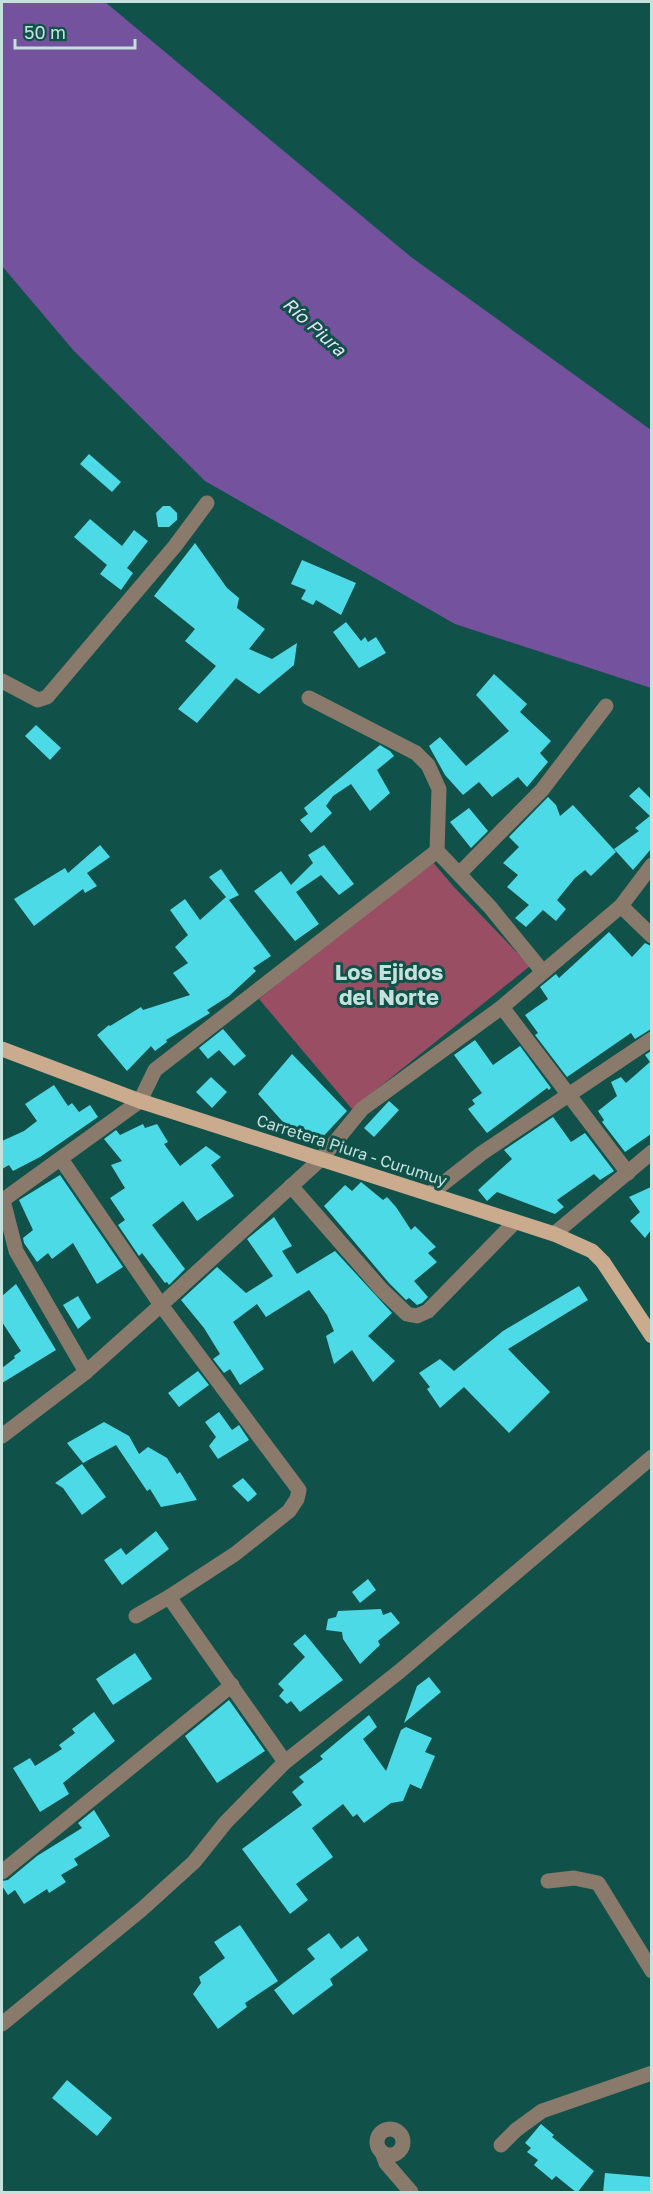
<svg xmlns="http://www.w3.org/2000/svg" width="653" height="2194" font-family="'Golos Text',sans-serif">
<rect width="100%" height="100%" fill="#10514a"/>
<path fill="#9a4e63" d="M431,860l23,27 76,79 -178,143 -93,-110z"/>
<path fill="#75529d" d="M2,2h103l306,255 240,173v258l-196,-64 -250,-143 -131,-130 -72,-85z"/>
<g fill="#4ddae7">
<path d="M89,454l32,28 -9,10 -32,-28z"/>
<path d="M163,506h7l7,7v7l-8,7h-11l-2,-14z"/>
<path d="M90,519l32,27 12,-16 14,11 -21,27 6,5 -12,17 -21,-16 7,-9 -33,-28z"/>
<path d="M195,543l32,45 12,10 -2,10 28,21 -16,20 23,10 25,-16 -3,22 -35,29 -23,-16 -39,45 -19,-14 38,-43 -31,-25 10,-12 -41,-33z"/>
<path d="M302,560l54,23 -15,32 -25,-15 -3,5 -12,-6 5,-9 -15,-6z"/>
<path d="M346,622l15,19 4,-4 3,5 8,-5 10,16 -27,15 -26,-36z"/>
<path d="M494,674l33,30 -7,8 31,29 -11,12 8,9 -21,25 -9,-10 -26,20 -13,-15 -16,13 -18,-20 -16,-29 11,-9 26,29 43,-35 -33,-36z"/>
<path d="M36,725l25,23 -11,12 -25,-24z"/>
<path d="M380,745l10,6 4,5 -17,14 13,23 -20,18 -19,-27 -18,12 -7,10 6,7 -21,20 -11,-13 8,-6 -4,-6z"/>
<path d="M639,787l12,12v50l-18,21 -19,-21 25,-18 -4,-3 15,-12 -21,-20z"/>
<path d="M548,797l8,8 4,11 13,-11 43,47 -25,24 -6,-6 -10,8 -18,22 9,9 -10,12 -13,-11 -17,17 -11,-9 14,-13 -22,-18 11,-12 -15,-12 16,-16 -10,-10z"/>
<path d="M469,808l19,23 -17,17 -21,-26z"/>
<path d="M100,845l10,12 -23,16 10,13 -12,7 -2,-4 -49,37 -20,-27 51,-31 3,5z"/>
<path d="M324,845l30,39 -15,11 -18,-20 -25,17 23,32 -24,17 -41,-50 27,-20 10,14 22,-22 -5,-8z"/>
<path d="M221,869l18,26 -10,5 42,56 -18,12 3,3 -27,25 -22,14 3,3 -44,27 1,2 -12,9 -4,-5 -24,25 -30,-36 12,-10 1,1 31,-19 2,3 47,-15 -17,-22 15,-10 -13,-16 13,-12 -18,-25 15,-11 15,21 26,-23 -17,-20z"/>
<path d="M609,932l23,25 13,-14 6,3v83l-16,10 -4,-6 -64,44 -32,-42 3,-2 -13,-18 23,-16 -8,-12 16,-13 3,4z"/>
<path d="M223,1029l23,27 -12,10 -15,-16 -11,9 -9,-11z"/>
<path d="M475,1040l18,25 27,-19 31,42 -2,2 -2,-2 -60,45 -19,-24 7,-5 -3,-4 10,-7 -28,-38z"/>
<path d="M651,1051v83l-26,18 -23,-30 2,-2 -6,-9 19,-15 -6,-14 10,-5 5,6 24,-21 -5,-7z"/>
<path d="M292,1054l55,57 -29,31 -30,-9 -9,-7 4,-4 -25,-28z"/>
<path d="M211,1077l16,15 -15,16 -16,-16z"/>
<path d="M54,1085l14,21 4,-3 7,9 11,-7 8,12 -58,40 -27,14 -4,-6 -7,4v-28l22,-10 13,-10 -12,-17z"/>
<path d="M389,1101l10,9 -25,27 -10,-9z"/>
<path d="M553,1117l18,25 14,-9 29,38 -14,9 -6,-6 -37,26 7,7 -9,7 -58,-22 -10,9 -9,-11 34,-31 -8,-9z"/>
<path d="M143,1124l2,4 12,-4 11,18 -4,2 16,22 26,-20 15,11 -10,8 23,31 -37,25 -14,-20 -31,24 33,44 -16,16 -2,-3 -2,1 -23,-30 -3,3 -21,-31 7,-5 -15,-22 15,-10 -14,-23 11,-4 -18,-22 12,-9 4,5z"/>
<path d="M60,1175l63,92 -26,17 -24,-41 -21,16 -4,-6 -11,9 -13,-19 -1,-5 10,-8 -14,-30z"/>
<path d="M361,1182l22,18 4,-3 9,10 15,23 4,-4 21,21 -8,6 9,9 -23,19 14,16 -6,6 -5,2 -8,-7 -3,2 -17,-17 -65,-77 21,-21 7,6z"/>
<path d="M651,1187v43l-6,8 -15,-17 10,-9 -11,-15z"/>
<path d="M274,1217l18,29 -10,5 15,23 38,-23 57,62 -24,23 27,25 -22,21 -21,-32 -18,14 -8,-28 8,-5 -7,-16 -18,-25 -43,27 -9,-13 -24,18 31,47 -24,16 -10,-16 -6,4 -11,-14 7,-5 -16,-26 -23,-28 36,-33 29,26 27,-17 -26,-37z"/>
<path d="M16,1284l40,66 -54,33v-15l13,-10 -1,-2 7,-5 -19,-29v-26z"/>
<path d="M579,1286l9,14 -80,49 42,43 -41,41 -45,-46 -24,21 -13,-19 3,-2 -11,-14 21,-14 14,12 49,-40z"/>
<path d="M78,1296l13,22 -13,11 -15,-24z"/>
<path d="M198,1371l11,14 -30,22 -11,-14z"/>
<path d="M219,1412l13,18 7,-5 10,15 -31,19 -9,-13 7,-9 -11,-15z"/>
<path d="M104,1422l25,14 10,18 9,-7 19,11 10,16 3,-2 17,28 -36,7 -11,-18 -3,2 -31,-46 -33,18 -16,-20z"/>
<path d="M82,1464l24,33 -24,18 -19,-27 -8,-5z"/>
<path d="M243,1478l14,16 -9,8 -16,-16z"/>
<path d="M156,1531l13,18 -47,36 -18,-25 17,-12 5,7z"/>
<path d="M368,1579l8,11 -16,13 -8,-11z"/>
<path d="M381,1609l2,6 8,-3 9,11 -22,18 2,4 -20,19 -17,-25 -1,-7 -16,-2 2,-11 8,-2 2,-6z"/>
<path d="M305,1634l38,46 -43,32 -9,-11 -4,3 -8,-8 5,-6 -6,-6 27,-27 -12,-13z"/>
<path d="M135,1653l17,26 -39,26 -17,-26z"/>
<path d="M429,1677l12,15 -37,31 13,-37z"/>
<path d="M229,1700l36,51 -48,32 -32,-47z"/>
<path d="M94,1712l21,29 -52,42 6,11 -29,18 -27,-44 17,-10 5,8 27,-17 -3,-4 16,-12 -3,-4z"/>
<path d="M369,1715l8,12 -14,12 23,32 15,-41 5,-3 26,11 -7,14 10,4 -14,33 -11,-5 -7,17 -12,2 -27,20 -7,-9 -4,3 -10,-13 -31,24 21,29 -37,27 12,16 -18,14 -48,-65 60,-44 -10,-13 12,-10 -5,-5 24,-18 -3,-3z"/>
<path d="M94,1810l16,26 -36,23 4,6 -17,10 5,7 -17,11 -2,-4 -23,15 -9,-14 -7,5 -6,-9v-5l6,-1 29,-24 45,-28 -4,-5z"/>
<path d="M240,1925l38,56 -33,22 2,4 -29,22 -25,-35 8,-11 -2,-6 26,-19 -11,-16z"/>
<path d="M329,1933l12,16 17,-13 10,14 -38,29 3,6 -40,30 -19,-25 41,-31 -8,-10z"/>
<path d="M67,2080l45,38 -15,18 -45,-38z"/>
<path d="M541,2124l13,11 -2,2 42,34 -17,22 -21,-17 -4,4 -18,-15 4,-5 -11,-8 4,-4 -6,-5z"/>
<path d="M605,2173l46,4v16h-48z"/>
</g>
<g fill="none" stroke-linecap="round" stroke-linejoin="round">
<g stroke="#897a6b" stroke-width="15">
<path d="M2,681l36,19 9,-3 128,-151 32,-43"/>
<path d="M309,698l107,55 12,12 11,24 -2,62 53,56 53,65"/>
<path d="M459,874l83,-84 64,-84"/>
<path d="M621,906l31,30"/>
<path d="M502,1007l126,166"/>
<path d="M61,1159l100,146 138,185 -2,9 -8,12 -54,43 -66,43"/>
<path d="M291,1186l91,104 25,24 10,2 11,-5 86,-88"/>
<path d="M431,1193l51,-40 170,-114"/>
<path d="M554,1234l98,-82"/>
<path d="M86,1372l-70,-121 -13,-51 137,-99 15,-31 282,-219"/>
<path d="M2,1436l84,-64 75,-67 161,-147 40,-49 140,-102 119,-101 31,-41"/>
<path d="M136,1616l33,-19 116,165"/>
<path d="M2,1872l230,-187"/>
<path d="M548,1881l26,-3 24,5 54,88"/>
<path d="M2,2024l139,-114 53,-48 32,-40 59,-60 115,-91 252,-214"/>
<circle cx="390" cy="2142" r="13"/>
<path d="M501,2145l15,-15 26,-19 110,-38"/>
<path d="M382,2152l4,11 25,29"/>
</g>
<path stroke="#caab8e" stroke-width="15" d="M2,1049l138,52 414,133 38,17 11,11 49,74"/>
</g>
<g text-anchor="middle" stroke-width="6" stroke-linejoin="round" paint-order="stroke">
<g font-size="16" fill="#c4e1dc" stroke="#10514a">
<text transform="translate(352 1150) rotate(18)" y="6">Carretera Piura - Curumuy</text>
</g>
<g font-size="18" font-style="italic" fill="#e8dff4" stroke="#10514a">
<text transform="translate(314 327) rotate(42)" y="6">Río Piura</text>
</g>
<g font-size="22" font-weight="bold" fill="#c4e1dc" stroke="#10514a">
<text x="389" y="980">Los Ejidos<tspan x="389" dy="25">del Norte</tspan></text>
</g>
</g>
<rect width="653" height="2194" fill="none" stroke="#c4e1dc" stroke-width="6"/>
<path d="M15 39v9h120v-9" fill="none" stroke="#c4e1dc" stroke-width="3"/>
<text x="24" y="39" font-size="18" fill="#c4e1dc" stroke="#10514a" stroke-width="4.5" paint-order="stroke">50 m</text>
</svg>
